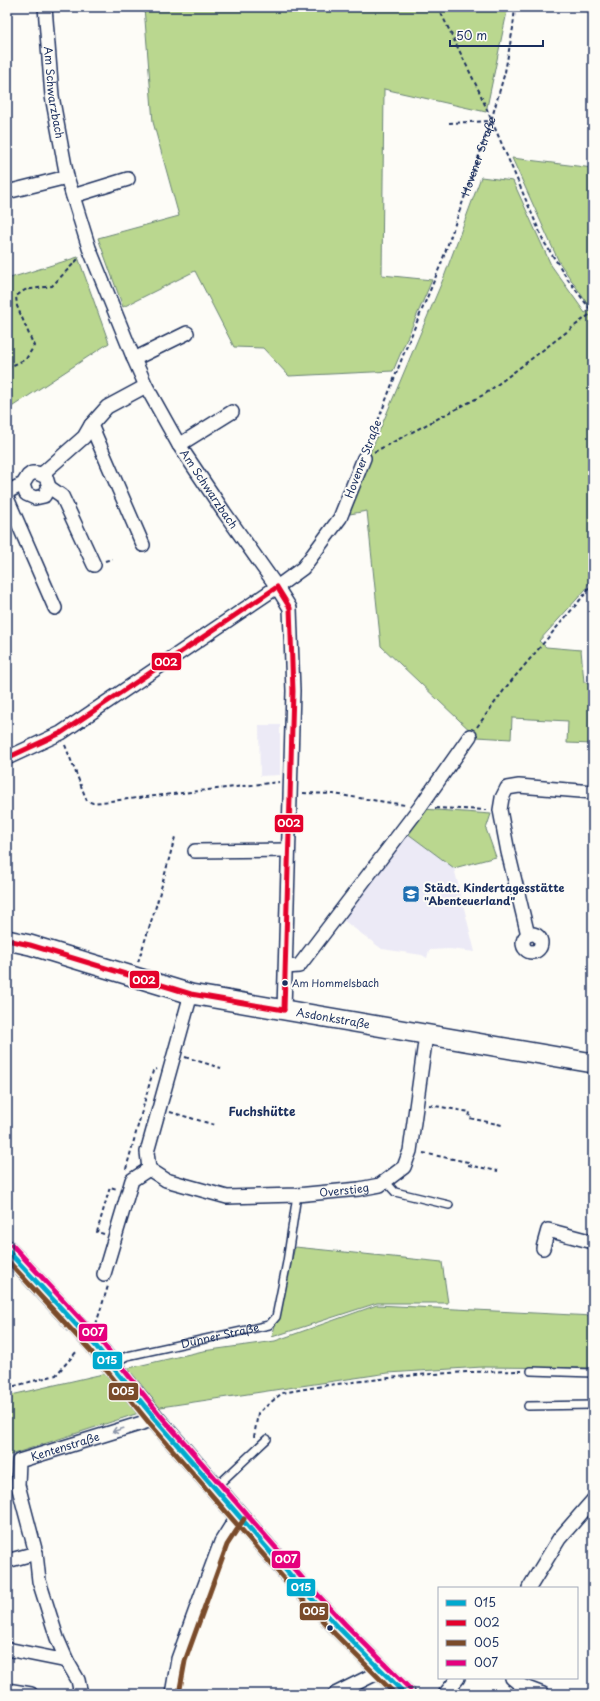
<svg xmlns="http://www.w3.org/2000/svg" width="600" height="1701" font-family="'Playpen Sans',sans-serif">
<rect width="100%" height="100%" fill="#fdfcf7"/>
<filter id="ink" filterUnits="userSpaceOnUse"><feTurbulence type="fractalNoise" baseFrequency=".025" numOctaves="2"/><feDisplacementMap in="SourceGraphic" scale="8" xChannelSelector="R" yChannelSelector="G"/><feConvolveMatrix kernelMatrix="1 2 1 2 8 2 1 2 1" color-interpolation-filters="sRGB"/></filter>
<g filter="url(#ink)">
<g fill="#eceaf6">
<path d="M259,725h21v50l-20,1z"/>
<path d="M407,833l47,35 21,84 -25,-3 -21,1 -2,8 -5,-3 -40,-6 -39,-29z"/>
</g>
<g fill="#bad78f" stroke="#6a8376">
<path d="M144,7h364l-22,105 -102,-23 -2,186 50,5 -39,91 -104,5 -26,-28 -29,-1 -39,-76 -72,36 -25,-69 81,-22 -26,-94z"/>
<path d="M512,158l81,10v140l-2,1 2,6v258l-7,16 -47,52 7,6 35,3 3,32 9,1v61l-26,-1 1,-22 -56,-3 -1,21 -34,-2 -96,-91 -14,-135 -23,4 100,-238 37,-100 32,4 38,84 34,48 6,-4 -32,-47z"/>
<path d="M78,257l31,86 -102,67v-131z"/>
<path d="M423,809l68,5 -5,15 10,28 -42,11 -47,-35z"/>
<path d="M295,1247l147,15 6,41h-71l-105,34z"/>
<path d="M377,1305l216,11v52l-111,-1 -94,6 -234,35 -147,48v-60l196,-45 72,-10z"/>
</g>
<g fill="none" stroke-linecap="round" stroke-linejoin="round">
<defs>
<g id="lane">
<path d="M385,1181l10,11 54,13"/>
<path id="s2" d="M112,1364l15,-8 142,-31 7,-8 11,-55 10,-67"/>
<path d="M531,1371l62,2"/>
<path d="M528,1406l65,-1"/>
<path d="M216,1487l51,-48"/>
</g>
<g id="street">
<path id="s3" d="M45,7l7,89 15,81 22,71 45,111 12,27 33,59 45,67 53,75 13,21 3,83 -9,319"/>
<path d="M7,192l60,-15"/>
<path d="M73,196l55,-17"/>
<path d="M134,359l53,-26"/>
<path d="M91,425l52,120"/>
<path d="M179,445l53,-33"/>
<path d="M42,474l42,-37 7,-12 16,-18 39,-21"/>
<path d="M49,487l13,9 32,69"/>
<path d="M7,492l16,-8 5,-8 4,-3h5l9,4 3,10 -5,9 -9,2 -9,-4 -3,-10"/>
<path d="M7,498l48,110"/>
<path d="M7,758l54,-25 216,-146 26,-19 37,-50 24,-60"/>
<path d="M195,851l93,-1"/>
<circle cx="532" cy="943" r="9"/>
<path d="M528,935l-20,-83 -8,-42 2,-12 5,-10 12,-2 74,6"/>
<path d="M286,967l13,-1 121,-159 50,-71"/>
<path id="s4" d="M191,994l-44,158 2,17 17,11 61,17 70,-2 62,-6 21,-4 24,-18 6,-16 16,-116"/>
<path d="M543,1248l5,-18 45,12"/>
<path d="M104,1274l28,-94 17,-11"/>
<path d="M7,1561l29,-8"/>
<path d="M529,1588l30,-49 34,-39"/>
<path d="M7,1649l60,12"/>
<path d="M512,1678l10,8 21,8"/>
<path d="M7,1690l24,4"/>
<path id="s5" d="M81,1694l-3,-14 -11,-19 -10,-23 -18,-57 -3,-28 -18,-68 1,-24 136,-42"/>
<path d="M172,1694l6,-35 25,-69 18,-48 17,-27"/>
<path d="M335,1694l46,-23"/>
<path d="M445,1694l13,-16"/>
</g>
<g id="secondary">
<path id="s6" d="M7,940l23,5 161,49 402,69"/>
<path d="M7,1250l88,95 60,74 143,165 42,45 65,65"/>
</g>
</defs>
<use href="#lane" stroke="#1b2f5e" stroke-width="10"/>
<use href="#street" stroke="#1b2f5e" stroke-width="16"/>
<use href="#secondary" stroke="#1b2f5e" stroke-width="22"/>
<g stroke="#1b2f5e" stroke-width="2" stroke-dasharray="4 3" stroke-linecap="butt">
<path d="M438,7l41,84 65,151 23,36 26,35"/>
<path d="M449,123l42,-2"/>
<path d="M7,368l19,-9 8,-13 -17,-40 -1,-10 9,-6 27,-4 28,-29"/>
<path id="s1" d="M368,447l36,-94 37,-89 50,-143 14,-49 8,-44 2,-21"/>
<path d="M374,452l111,-58 108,-82"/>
<path d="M105,561l7,-2"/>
<path d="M477,727l30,-41 79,-93 7,-14"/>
<path d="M65,745l22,56 6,2 186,-21"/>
<path d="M303,793l30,1 72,11"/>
<path d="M435,808l52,2"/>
<path d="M138,962l19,-59 18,-66"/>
<path d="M185,1057l36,11"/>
<path d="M429,1105l41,7 -1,6 33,7"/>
<path d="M170,1112l45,13"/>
<path d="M423,1153l45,9v3l30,6"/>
<path d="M126,1169l27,-98 4,-2"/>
<path d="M104,1234l-7,-2 13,-45 7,2"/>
<path d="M96,1324l12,-38"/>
<path d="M7,1388l49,-13 22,-25"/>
<path d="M254,1437l4,-24 24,-20 46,-8 88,-10 52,-3 54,-1"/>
</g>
<use href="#lane" stroke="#fdfcf7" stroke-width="7"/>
<use href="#street" stroke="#fdfcf7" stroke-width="13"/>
<use href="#secondary" stroke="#fdfcf7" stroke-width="19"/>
<defs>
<path id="bus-1" d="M7,1250l88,95 60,74 143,165 42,45 65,65"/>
<g id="bus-2">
<path d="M7,758l54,-25 216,-146 13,21 3,83 -9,319"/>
<path d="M7,940l23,5 161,49 93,16"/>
</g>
<g id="bus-3">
<path d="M7,1260l83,90 60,74 143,165 42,45 60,60"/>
<path d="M179,1694l6,-33 25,-69 17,-47 17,-26"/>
</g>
<path id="bus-4" d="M12,1245l88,95 60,75 143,164 42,45 65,65"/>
</defs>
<use href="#bus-1" stroke="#fdfcf7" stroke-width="8"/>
<use href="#bus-2" stroke="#fdfcf7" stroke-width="8"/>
<use href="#bus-3" stroke="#fdfcf7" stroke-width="8"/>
<use href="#bus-4" stroke="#fdfcf7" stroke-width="8"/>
<use href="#bus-1" stroke="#00a9ce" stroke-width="5"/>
<use href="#bus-2" stroke="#e4002b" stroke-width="5"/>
<use href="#bus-3" stroke="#7a4b2a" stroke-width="5"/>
<use href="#bus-4" stroke="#e5007d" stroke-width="5"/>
</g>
<defs><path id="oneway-shaft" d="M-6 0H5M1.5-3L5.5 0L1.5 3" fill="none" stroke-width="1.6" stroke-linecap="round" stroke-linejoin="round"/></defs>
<use stroke="#8c96aa" href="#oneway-shaft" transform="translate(118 1430) rotate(163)"/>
</g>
<defs>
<symbol id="school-square" viewBox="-11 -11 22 22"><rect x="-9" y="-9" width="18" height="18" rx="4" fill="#1f6fb2" stroke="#fdfcf7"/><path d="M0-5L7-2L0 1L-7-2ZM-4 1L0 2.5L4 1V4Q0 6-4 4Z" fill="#fff"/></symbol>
</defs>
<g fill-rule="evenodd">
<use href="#school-square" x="401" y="884" width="20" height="20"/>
</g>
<g fill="#1b2f5e" stroke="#fdfcf7" stroke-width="1.5">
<circle cx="285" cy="983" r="3.5"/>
<circle cx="330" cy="1628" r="3.5"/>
</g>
<g text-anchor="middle" stroke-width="4" stroke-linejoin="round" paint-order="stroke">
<g font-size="10" fill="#1b2f5e" stroke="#fdfcf7" text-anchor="start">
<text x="292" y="987">Am Hommelsbach</text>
</g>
<g font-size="11" fill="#1b2f5e" stroke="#fdfcf7">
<text dy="4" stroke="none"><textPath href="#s3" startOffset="86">Am Schwarzbach</textPath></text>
<text dy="4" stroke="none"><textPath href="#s1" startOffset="311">Hovener Straße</textPath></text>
<text transform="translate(363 459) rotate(-69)" y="4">Hovener Straße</text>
<text dy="4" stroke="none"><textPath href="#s3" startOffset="516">Am Schwarzbach</textPath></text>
<text dy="4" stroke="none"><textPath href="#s6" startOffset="336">Asdonkstraße</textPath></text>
<text dy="4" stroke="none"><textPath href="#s4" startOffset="382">Overstieg</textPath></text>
<text dy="4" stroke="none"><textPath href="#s2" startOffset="112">Dünner Straße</textPath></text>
<text dy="4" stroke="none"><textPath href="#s5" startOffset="292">Kentenstraße</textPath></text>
</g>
<g font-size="11" font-weight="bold" fill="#1b2f5e" stroke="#fdfcf7" text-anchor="start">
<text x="424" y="892">Städt. Kindertagesstätte<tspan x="424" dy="13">"Abenteuerland"</tspan></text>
</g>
<g font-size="12" font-weight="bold" fill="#1b2f5e" stroke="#fdfcf7">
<text x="262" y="1116">Fuchshütte</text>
</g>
</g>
<g stroke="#fdfcf7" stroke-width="1.5">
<rect x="151" y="652" width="31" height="19" rx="4" fill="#e4002b"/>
<rect x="274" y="814" width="30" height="19" rx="4" fill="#e4002b"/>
<rect x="129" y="970" width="31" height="19" rx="4" fill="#e4002b"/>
<rect x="78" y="1323" width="30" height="19" rx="4" fill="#e5007d"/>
<rect x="92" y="1351" width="31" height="19" rx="4" fill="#00a9ce"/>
<rect x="108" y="1382" width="31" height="19" rx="4" fill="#7a4b2a"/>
<rect x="271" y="1550" width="30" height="19" rx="4" fill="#e5007d"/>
<rect x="286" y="1578" width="30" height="19" rx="4" fill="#00a9ce"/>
<rect x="299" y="1602" width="30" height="19" rx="4" fill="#7a4b2a"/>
</g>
<g font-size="11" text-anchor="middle" font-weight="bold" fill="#fff">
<text x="166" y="666">002</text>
<text x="289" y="827">002</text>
<text x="144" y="984">002</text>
<text x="93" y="1336">007</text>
<text x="107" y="1364">015</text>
<text x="123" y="1395">005</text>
<text x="286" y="1563">007</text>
<text x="301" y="1591">015</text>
<text x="314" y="1615">005</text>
</g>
<rect width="600" height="1701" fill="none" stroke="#fdfcf7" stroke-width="24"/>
<rect x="12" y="12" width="576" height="1677" fill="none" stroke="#1b2f5e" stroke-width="1.5" filter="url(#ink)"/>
<rect x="438" y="1587" width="140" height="92" fill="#fdfcf7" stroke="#a3aaba"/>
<rect x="446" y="1600" width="20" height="6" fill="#00a9ce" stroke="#a3aaba"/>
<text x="474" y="1607" font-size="12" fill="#1b2f5e">015</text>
<rect x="446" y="1620" width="20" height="6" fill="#e4002b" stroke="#a3aaba"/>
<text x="474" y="1627" font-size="12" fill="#1b2f5e">002</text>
<rect x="446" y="1640" width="20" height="6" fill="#7a4b2a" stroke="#a3aaba"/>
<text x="474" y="1647" font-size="12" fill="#1b2f5e">005</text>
<rect x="446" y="1660" width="20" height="6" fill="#e5007d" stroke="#a3aaba"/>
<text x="474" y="1667" font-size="12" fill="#1b2f5e">007</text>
<path d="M450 40v6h93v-6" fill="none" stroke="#1b2f5e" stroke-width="2"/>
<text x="456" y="40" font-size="12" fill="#1b2f5e" stroke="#fdfcf7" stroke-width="3" paint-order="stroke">50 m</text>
</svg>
